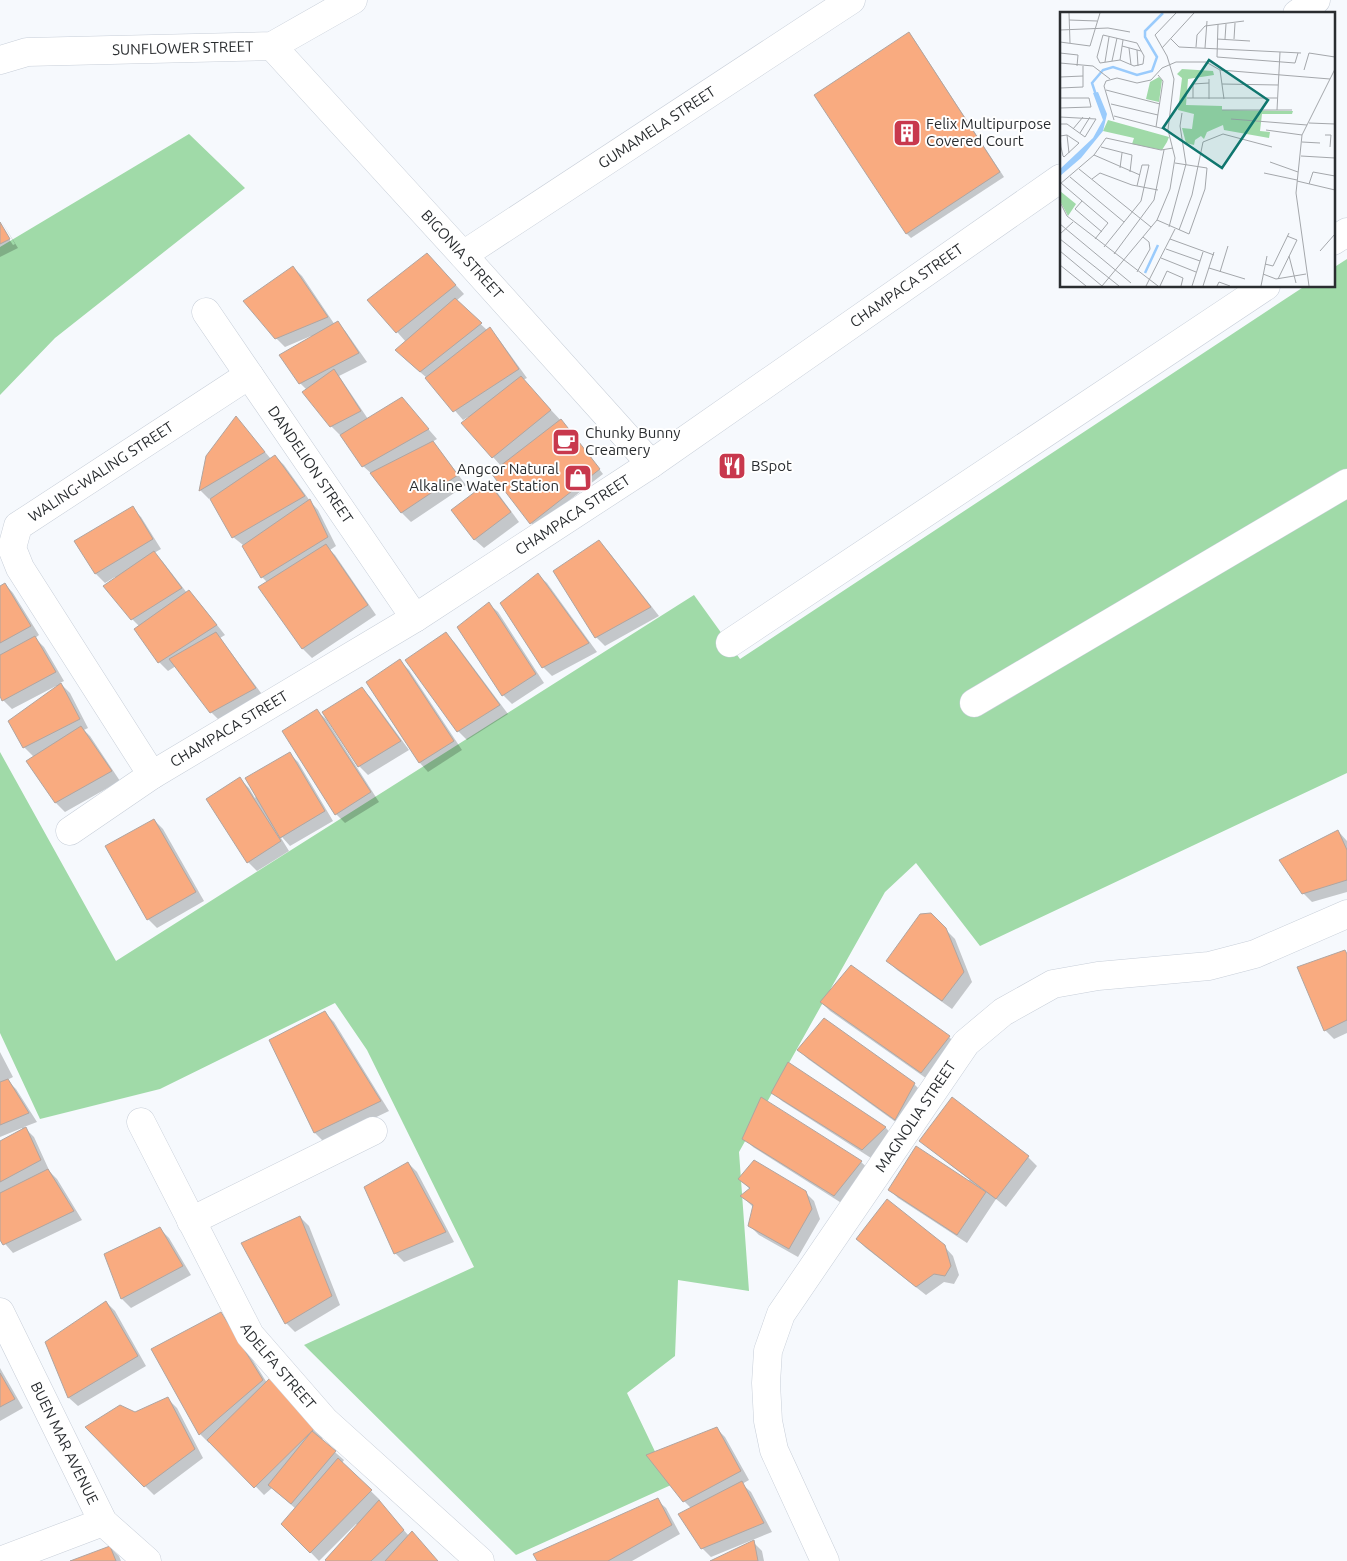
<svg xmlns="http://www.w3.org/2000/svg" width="1347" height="1561" font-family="Ubuntu,sans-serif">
<rect width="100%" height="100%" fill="#f6f9fd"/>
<g fill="#a0daa8">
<path d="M189,134l56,54 -190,150 -55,57v-148z"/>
<path d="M1347,259v514l-367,173 -64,-83 -31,29 -146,260 10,139 -71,-11 -3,76 -48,37 44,92 -155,70 -212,-210 170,-78 -107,-217 -32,-47 -175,86 -120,30 -40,-86v-281l116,209 578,-366 46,64 565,-373h28v-18z"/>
</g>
<g fill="#0003">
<path d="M913,38l91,139 -93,61 -4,-4 -91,-139z"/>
<path d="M0,219l18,29 -18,9v-32l13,20 2,-1z"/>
<path d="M436,263l28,31 -8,7 32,30 2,-2 8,9 29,40 -4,2 42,45 38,49 -68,53 -4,-4 -29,-56 -9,-10 -25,-40 -5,3 -36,-42 -22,-19 1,-17 -37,-42z"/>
<path d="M293,267l9,9 33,49 3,-2 8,9 21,30 -28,14 29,43 42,-11 27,31 -5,3 9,10 25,33 -55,37 -9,-9 -29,-38 -10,-9 -22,-32 -1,1 -9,-9 -24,-36 -7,-7 11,-47 -26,11 -9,-9z"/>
<path d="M236,418l35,41 4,-3 9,9 26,36 8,9 18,36 -6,4 5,5 41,60 -64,43 -9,-9 -43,-61 8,-5 -6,-6 -19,-32 -10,-8 -22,-39 -2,1 -9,-9 7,-33z"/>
<path d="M488,483l9,9 22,30 -35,26 -9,-8 -22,-29z"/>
<path d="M132,508l9,9 20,32 -7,4 9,9 24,31 11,8 27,34 -5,3 44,59 -44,24 -9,-9 -35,-46 -8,5 -9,-9 -19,-35 -8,-8 -17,-42 -10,6 -9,-9 -20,-32z"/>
<path d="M599,542l9,9 51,65 -54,30 -9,-9z"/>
<path d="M538,575l9,8 50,69 -45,24 -9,-9z"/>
<path d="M5,584l8,9 26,42 -4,3 9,9 20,34 -4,2 10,10 18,35 -4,2 6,6 30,45 -55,31 -9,-9 -29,-41 7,-5 -10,-10 -15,-26 48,-34 -1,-1 -44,23 -9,-9 -3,-6v-106z"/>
<path d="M489,604l9,8 46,71 -32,21 -9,-9z"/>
<path d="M446,634l9,9 53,71 -41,26 -9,-9z"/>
<path d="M400,661l9,9 53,80 -34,22 -8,-9 -53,-81z"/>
<path d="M362,689l9,9 38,52 -41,25 -9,-9z"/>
<path d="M317,711l9,8 53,83 -34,21 -9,-9z"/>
<path d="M289,753l9,9 35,59 -43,25 -8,-9 -1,1 8,13 -32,20 -9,-9 -8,-83 9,9 6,10z"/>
<path d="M154,820l9,9 41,72 -47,27 -9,-9z"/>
<path d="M1338,831l9,10v51l-35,10 -9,-9z"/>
<path d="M931,915l24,24 17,43 -20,27 -55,-39 -9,-9z"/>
<path d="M1345,952l2,2v79l-13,6 -9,-9 -27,-62z"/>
<path d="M821,1002l128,35 9,9 -28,35 -100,-70z"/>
<path d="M325,1013l9,9 55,89 -65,31 -9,-9z"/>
<path d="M799,1050l115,34 9,9 -19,35 -96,-69z"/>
<path d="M0,1052l13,25 -6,3 9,9 21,33 -13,5 10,10 15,33h-1l9,9 25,41 -69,33 -13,-15v-96l22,-12v-2l-22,9z"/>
<path d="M789,1064l97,64 8,9 -23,21 -89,-57 -9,-8z"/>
<path d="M952,1099l76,58 9,9 -31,41 -10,-8 -29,44 -69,-45 -9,-9 79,-8 2,-1 -40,-31 -9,-8z"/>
<path d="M744,1138l117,24 9,8 -27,34 -90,-57z"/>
<path d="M408,1163l9,9 37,70 -50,20 -9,-9z"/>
<path d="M739,1179l66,13 9,9 6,18 -22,38 -39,-22 -9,-9 3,-19 -11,-11 8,-7z"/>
<path d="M300,1217l9,9 31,79 -45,27 -9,-9z"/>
<path d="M160,1229l9,9 22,37 -60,33 -9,-9 -16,-45z"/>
<path d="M857,1239l87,7 9,10 6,19 -5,9 -10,-2 -18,13 -60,-47z"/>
<path d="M106,1302l9,9 31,55 -68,40 -9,-8 -23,-55z"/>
<path d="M221,1314l9,9 37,60 60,51 -6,6 23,20 -2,3 38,37 -2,1 31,35 28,25h-109l30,-36 -2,-1 -37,37 -36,-37 13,-15 -24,-21 -8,7 -53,-54 -2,2 -9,-9 -47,-84z"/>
<path d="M0,1368l23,40 -23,13z"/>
<path d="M168,1399l9,9 26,50 -49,37 -67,-67 48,-15z"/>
<path d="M716,1428l9,9 24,43 -7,4 9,8 21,40 -61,25 -9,-9 -11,-40 -7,-7z"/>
<path d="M657,1500l9,8 14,26 -48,27h-94z"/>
<path d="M753,1542l9,9 2,10h-51z"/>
<path d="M110,1547l9,9 2,5h-48z"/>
</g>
<g fill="#f9ab80" stroke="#b0a5a0">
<path d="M909,32l91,140 -94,62 -92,-139z"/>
<path d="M0,222l10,17 -10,5z"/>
<path d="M427,253l29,32 -60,48 -29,-33z"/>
<path d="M293,266l35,51 -53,22 -32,-38z"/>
<path d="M455,298l27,25 -62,49 -25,-22z"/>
<path d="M338,321l21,32 -60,31 -20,-29z"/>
<path d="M490,327l29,42 -66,43 -28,-34z"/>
<path d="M334,369l27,42 -31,16 -28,-35z"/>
<path d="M521,376l30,34 -59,48 -31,-35z"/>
<path d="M402,397l27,32 -67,38 -22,-32z"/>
<path d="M236,416l29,36 -66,39 7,-35z"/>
<path d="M561,419l39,50 -70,55 -39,-51z"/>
<path d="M433,441l25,34 -57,38 -31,-40z"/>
<path d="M275,455l30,41 -73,42 -22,-39z"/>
<path d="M488,482l23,30 -37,28 -23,-30z"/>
<path d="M310,499l18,38 -67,41 -19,-32z"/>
<path d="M133,506l20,33 -58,35 -21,-33z"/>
<path d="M599,540l52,67 -56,31 -42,-67z"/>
<path d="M326,544l42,61 -66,44 -44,-62z"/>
<path d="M154,551l28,37 -51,32 -28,-34z"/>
<path d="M538,573l51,70 -47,25 -42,-65z"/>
<path d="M5,583l26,43 -31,17v-57z"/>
<path d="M189,590l28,35 -59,38 -24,-34z"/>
<path d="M489,602l47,72 -34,22 -45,-69z"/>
<path d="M216,632l40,56 -46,25 -41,-54z"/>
<path d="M446,632l54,73 -43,27 -52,-72z"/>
<path d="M35,636l21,36 -54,29 -2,-5v-41z"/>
<path d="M400,659l54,82 -35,22 -53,-81z"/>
<path d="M61,683l19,36 -57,29 -15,-27z"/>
<path d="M362,687l39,54 -43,26 -36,-55z"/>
<path d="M317,709l54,83 -36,23 -53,-84z"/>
<path d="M81,726l31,45 -57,32 -29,-42z"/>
<path d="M290,752l35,59 -45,27 -35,-60z"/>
<path d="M240,777l41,64 -34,22 -41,-64z"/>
<path d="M154,819l42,73 -49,28 -42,-74z"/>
<path d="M1338,830l9,20v30l-45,14 -23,-34z"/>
<path d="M931,913l15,15 18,44 -22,29 -56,-40 34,-47z"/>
<path d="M1345,950l2,4v66l-23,11 -27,-64z"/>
<path d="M851,965l99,71 -29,37 -101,-71z"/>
<path d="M325,1011l56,90 -67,32 -45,-93z"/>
<path d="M824,1018l91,65 -20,37 -98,-70z"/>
<path d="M788,1062l98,65 -24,23 -91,-57z"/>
<path d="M8,1079l21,34 -29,12v-43z"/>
<path d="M761,1097l101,64 -28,35 -92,-57z"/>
<path d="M952,1097l77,59 -33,43 -77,-58z"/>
<path d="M26,1127l15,33 -41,22v-41z"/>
<path d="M916,1146l70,46 -29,43 -69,-45z"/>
<path d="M754,1160l52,31 6,18 -23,40 -41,-23 5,-21 -13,-9 10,-8 -12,-9z"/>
<path d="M408,1162l38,70 -52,22 -30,-67z"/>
<path d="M48,1169l26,42 -71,34 -3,-5v-47z"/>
<path d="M887,1199l58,46 6,21 -6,10 -11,-2 -18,13 -60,-48z"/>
<path d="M300,1216l32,80 -47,28 -44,-81z"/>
<path d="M160,1227l23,39 -62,33 -17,-45z"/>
<path d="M106,1301l32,55 -70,42 -23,-56z"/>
<path d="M221,1312l42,68 -64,55 -48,-86z"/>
<path d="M0,1373l15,26 -15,8z"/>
<path d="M271,1377l48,47 -65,64 -47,-48z"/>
<path d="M168,1397l27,52 -51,38 -59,-60 35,-22 15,7z"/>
<path d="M717,1427l24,44 -58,31 -37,-47z"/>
<path d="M312,1431l24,20 -45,53 -23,-19z"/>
<path d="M338,1458l34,32 -62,63 -29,-29z"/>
<path d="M742,1481l22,42 -63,26 -23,-35z"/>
<path d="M658,1498l14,27 -64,36h-71l-4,-7z"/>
<path d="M379,1500l25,30 -33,31h-45l-1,-1z"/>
<path d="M412,1531l26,30h-53z"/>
<path d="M754,1540l4,21h-48z"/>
<path d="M110,1546l6,15h-46z"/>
</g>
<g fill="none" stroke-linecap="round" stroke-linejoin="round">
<defs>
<g id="street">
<path d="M1297,14l19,-14"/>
<path id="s1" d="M272,46l191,209 188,209"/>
<path id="s2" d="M0,60l27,-8 245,-6 81,-46"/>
<path d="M1333,241l14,-9"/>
<path id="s3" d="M463,255l388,-255"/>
<path id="s4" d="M206,312l209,306"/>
<path d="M730,643l536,-357"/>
<path d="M974,703l373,-220"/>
<path id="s5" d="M152,775l-132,-207 -8,-20 6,-22 231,-151"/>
<path id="s6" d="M70,831l82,-56 263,-157 236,-154 410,-286"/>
<path id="s7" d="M141,1122l109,213 75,86 155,140"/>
<path d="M191,1221l182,-90"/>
<path d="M0,1561l103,-39"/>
<path id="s8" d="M825,1561l-51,-111 -6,-29 -2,-38 2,-32 13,-37 185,-271 37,-31 50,-28 45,-8 111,-10 46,-12 92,-40"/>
</g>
<g id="secondary">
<path id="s9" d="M0,1312l103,210 44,39"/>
</g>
</defs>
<use href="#street" stroke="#c8cfd9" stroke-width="29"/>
<use href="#secondary" stroke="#c8cfd9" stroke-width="29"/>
<use href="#street" stroke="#fff" stroke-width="28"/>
<use href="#secondary" stroke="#fff" stroke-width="28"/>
</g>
<defs>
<symbol id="building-square" viewBox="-11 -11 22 22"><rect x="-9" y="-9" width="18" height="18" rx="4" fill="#c8384d" stroke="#fff"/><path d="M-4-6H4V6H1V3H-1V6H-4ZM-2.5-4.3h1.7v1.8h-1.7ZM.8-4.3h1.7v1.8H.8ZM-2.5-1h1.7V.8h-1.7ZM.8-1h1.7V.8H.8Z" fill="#fff"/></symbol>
<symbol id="cafe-square" viewBox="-11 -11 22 22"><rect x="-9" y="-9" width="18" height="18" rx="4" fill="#c8384d" stroke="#fff"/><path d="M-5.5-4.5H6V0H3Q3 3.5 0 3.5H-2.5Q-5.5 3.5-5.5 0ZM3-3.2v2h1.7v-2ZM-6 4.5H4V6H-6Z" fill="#fff"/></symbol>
<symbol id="restaurant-square" viewBox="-11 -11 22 22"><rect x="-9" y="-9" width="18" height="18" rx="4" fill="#c8384d" stroke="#fff"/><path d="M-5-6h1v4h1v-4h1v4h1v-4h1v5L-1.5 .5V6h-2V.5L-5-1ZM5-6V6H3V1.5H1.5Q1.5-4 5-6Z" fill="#fff"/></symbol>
<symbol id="shop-square" viewBox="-11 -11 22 22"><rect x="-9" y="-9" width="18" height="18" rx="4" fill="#c8384d" stroke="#fff"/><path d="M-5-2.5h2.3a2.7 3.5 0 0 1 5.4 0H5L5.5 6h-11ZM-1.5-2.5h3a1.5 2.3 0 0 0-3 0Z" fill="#fff"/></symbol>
</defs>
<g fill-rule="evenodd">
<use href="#building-square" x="891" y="117" width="32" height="32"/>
<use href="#cafe-square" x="550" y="426" width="32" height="32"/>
<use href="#restaurant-square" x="716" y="450" width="32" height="32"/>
<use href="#shop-square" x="562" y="462" width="32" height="32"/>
</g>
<g text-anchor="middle" stroke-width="4" stroke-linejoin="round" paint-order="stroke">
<g font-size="15" fill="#2a2d30" stroke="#fff">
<text dy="5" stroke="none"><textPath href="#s2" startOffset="184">SUNFLOWER STREET</textPath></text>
<text dy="5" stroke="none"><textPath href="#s3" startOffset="232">GUMAMELA STREET</textPath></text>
<text dy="5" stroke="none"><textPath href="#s1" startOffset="282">BIGONIA STREET</textPath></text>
<text dy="5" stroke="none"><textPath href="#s6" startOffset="999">CHAMPACA STREET</textPath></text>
<text dy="5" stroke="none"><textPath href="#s4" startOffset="185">DANDELION STREET</textPath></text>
<text dy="5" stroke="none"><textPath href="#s5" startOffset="389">WALING-WALING STREET</textPath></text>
<text dy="5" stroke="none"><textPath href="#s6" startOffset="594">CHAMPACA STREET</textPath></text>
<text dy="5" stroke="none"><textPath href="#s6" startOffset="189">CHAMPACA STREET</textPath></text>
<text dy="5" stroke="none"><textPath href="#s8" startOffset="500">MAGNOLIA STREET</textPath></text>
<text dy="5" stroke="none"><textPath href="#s7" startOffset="281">ADELFA STREET</textPath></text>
<text dy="5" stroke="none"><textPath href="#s9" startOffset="146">BUEN MAR AVENUE</textPath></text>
</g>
<g font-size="15" fill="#2a2d30" stroke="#fff" text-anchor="start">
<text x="926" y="129">Felix Multipurpose<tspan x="926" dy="17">Covered Court</tspan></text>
<text x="585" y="438">Chunky Bunny<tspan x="585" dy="17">Creamery</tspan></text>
<text x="751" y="471">BSpot</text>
<text x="559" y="474" text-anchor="end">Angcor Natural<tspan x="559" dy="17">Alkaline Water Station</tspan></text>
</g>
</g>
<g transform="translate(1060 12)">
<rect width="275" height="275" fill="#f6f9fd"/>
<path d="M122,57l31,2 1,4 -26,4 -2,26 36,1v4l71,1 -1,3h-30l-2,17 10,1 -1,6 -45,-8 -1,-5 -16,7 -3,7 -3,-3 -6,4 -1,5 -8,-2 -4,-15 10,1 2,-15 -16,-4 4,-32 -5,-4zM99,65l3,3 -3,22 -13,-3 4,-17zM48,108l61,17 -2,5 -5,8 -30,-6 2,-6 -31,-7zM0,179l16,13 -8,12 -8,-15z" fill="#a0daa8"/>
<path d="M38,80l9,22 -4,17 -22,27 -21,18v-7l33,-31 10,-18 -10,-27z" fill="#9acbfc"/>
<path fill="none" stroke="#9acbfc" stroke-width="2.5" d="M36,83l-4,-12 11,-13 10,-3 24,8 15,-4 5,-14 -12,-20v-6l18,-18M85,261l13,-28"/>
<path fill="none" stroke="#a4a7ab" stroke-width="1" d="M9,1l1,30M9,8l28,1M158,12l-1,33 78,6 3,-10M0,18l48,-2 22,4M43,23l34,8 7,13 -1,8 -9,2 -14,-6 -20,3 -3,-6zM111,27l8,8 122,6M157,27l33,2M165,27l1,-15M174,27l1,-16M0,30l30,4 10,-33M62,34l19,5M136,35l1,-12 8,-9 39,-5M69,36l2,17M102,36l32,-35M145,36l2,-27M77,38l1,16M0,41l18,2 -1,11M60,48l3,-20M52,49l5,-23M45,50l4,-25M0,51l33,3 17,13M160,58l4,29M244,58l5,-17 26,4M0,65l23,-1M149,67v20M162,72l56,1M0,76l23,-1v-21M46,78l54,14M0,86h29l2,9 -31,1M127,86h90M133,86v-14l16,-1M51,92l47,11M162,98h70M217,98l3,-58M54,104l54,14M0,105l36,2 -11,18 -18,-13h-7M171,107l76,6M54,108l-10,-34 2,-5 11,-3 20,5 14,-3 11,-12 14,-6h30l14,8 110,9M249,111l26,1M96,115l7,-46 -5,-6M13,117l10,-12M206,118l36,5M0,119v5l1,11 2,9 1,1 15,-14 -12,-8 -7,1M20,121l10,-16M7,123l2,18M265,123h6l-1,12M242,130l18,1M41,135l31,8 -2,17M34,143l46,20M241,144l34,2M210,150l28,10M60,156l2,-15M19,157l72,58M204,161l33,7M10,165l54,45M32,167l8,-6 32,12 26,5M237,169l38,9M1,171l47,40 -13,16M0,172l34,-29 12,-17 55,12 12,-2M249,172l4,-12 22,4M22,189l-7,8 27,23M0,190l7,14 91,70M97,208l32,14 16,-45 2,-21 -32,-5M0,212l71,59M109,215l17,-63 -6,-38 2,-13M119,218l13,-35 11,-53 20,-8 49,13M0,222l13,-12M0,227l59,47M110,227l44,16M44,235l37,-46 8,-36h-7l-5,21M106,237l34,12M0,239l42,35M260,239l15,-17M54,242l40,-54 10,-50M229,244l7,27M101,246l35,14M205,252l8,2 16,-33M0,253l26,21M149,256l36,11M77,260l13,-23 -1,-7 -6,-5M160,260l8,-26M203,262l13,5 30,-5M218,267l19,-39 -10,-4M42,274l55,-66 13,-31 5,-31 -7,-28 6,-51 -7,-23 -12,-21 21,-22M86,274l29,-57M100,274l7,-15 16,7 -2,8M132,274l11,-34M143,274l11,-34M157,274l2,-4 11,4M201,274l6,-30M249,274l-13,-93 6,-58 33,-66"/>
<path fill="#0f766e" fill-opacity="0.15" stroke="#0f766e" stroke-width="2.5" d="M149,48l59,40 -46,68 -59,-40z"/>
<rect width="275" height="275" fill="none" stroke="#2a2d30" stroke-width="2.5"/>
</g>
</svg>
